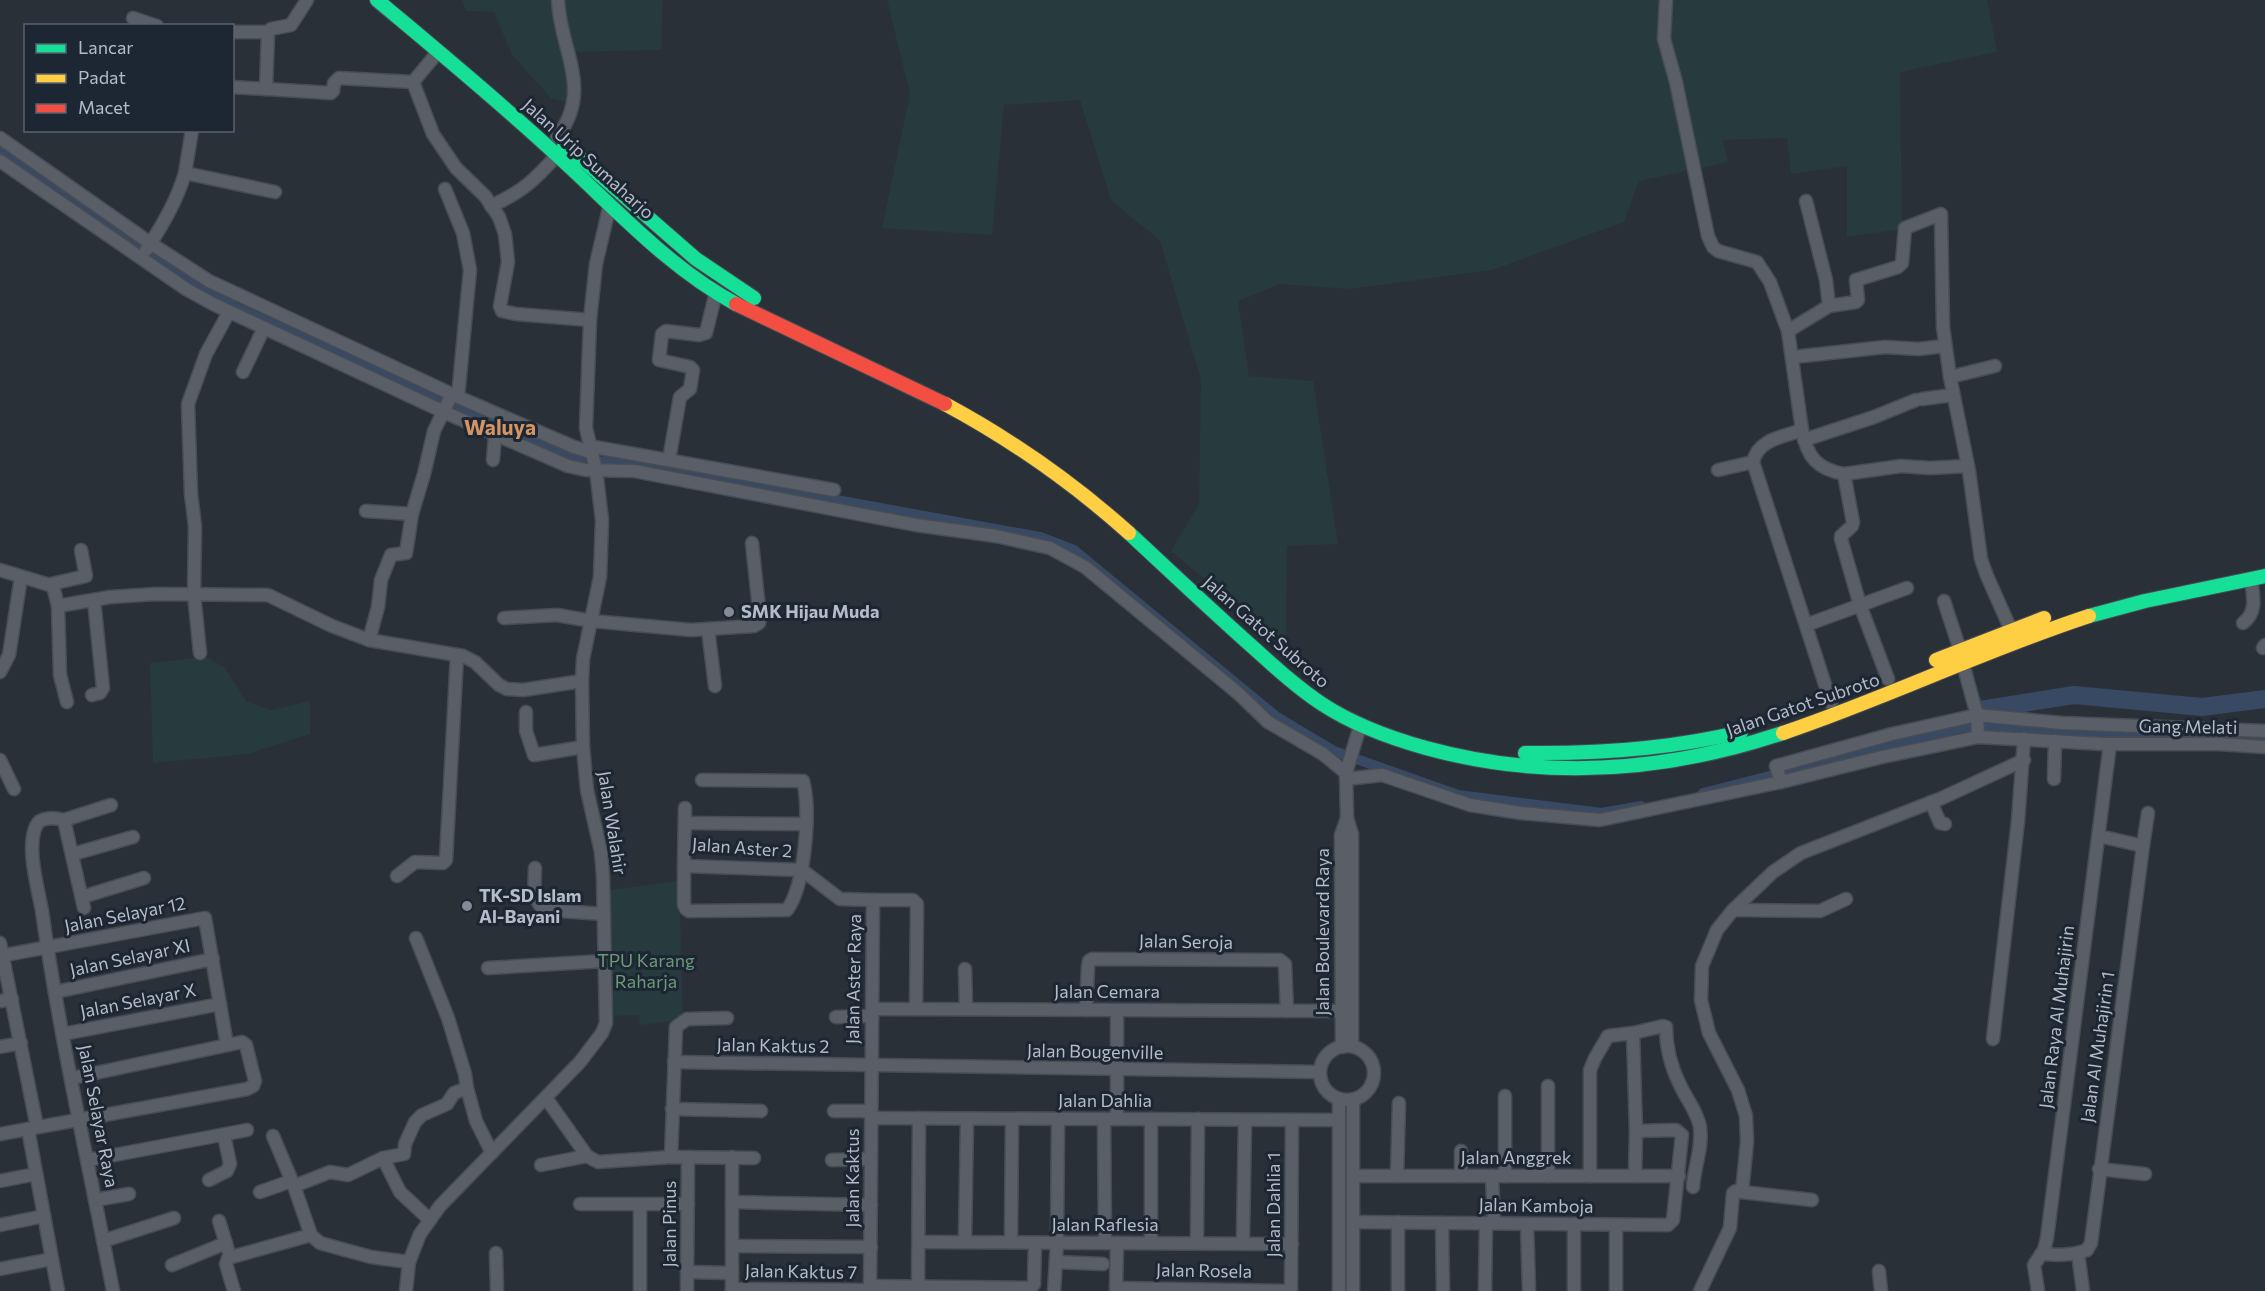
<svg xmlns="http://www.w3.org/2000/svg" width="2265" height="1291" font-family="Commissioner,sans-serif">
<rect width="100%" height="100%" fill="#2a3038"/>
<g fill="#273a3e">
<path d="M462,0h201l-2,50 -90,2 9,54 -29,-8 -39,-43 -18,-43 -28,-1z"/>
<path d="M887,0h1100l10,52 -97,20 2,157 -55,8v-71l-56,8 -4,-36 -64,2 5,22 -89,19 -15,41 -132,48 -143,19 -69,-5 -42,17 11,75 64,5 25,163 -51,2 -1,100 -115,-95 28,-47 2,-124 -41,-139 -49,-41 -31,-100 -76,5 -12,130 -110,-7 28,-134z"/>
<path d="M206,657l19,11 22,34 24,8 39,-9v33l-62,20 -95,9 -3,-100z"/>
<path d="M679,881l4,139 -43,5 -1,-10 -27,1 -3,-126z"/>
</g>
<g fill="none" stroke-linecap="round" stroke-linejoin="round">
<g stroke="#384963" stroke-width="10">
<path d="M0,151l197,135 40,22 201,92 144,62 31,-1 42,6 385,70 34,13 203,167 57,34 124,44 144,18 39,-7"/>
<path d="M2234,739l31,2"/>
<path d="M1703,793l257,-65 27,-2 134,9 86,3"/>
</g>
<path stroke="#384963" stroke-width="18" d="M1980,710l94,-15 128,12 63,-8"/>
<defs>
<g id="street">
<path d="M1666,0l-2,39 12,43 32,154 5,11 5,4 39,11 13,20 18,49 14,99c-19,7 -44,9 -49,32l78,241"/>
<path d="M133,18l24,8"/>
<path d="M232,32h36l3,-3 20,-4 16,-25"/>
<path d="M413,82l25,-30"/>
<path d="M232,87l99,6 2,-2 1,-8 5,-5 74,4 20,52 23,34 29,28 14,21 6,17 3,28 -8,44 2,5 14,3 74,6"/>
<path d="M266,89l2,-57"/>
<path d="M557,137c37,-48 3,-86 1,-137"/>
<path d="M0,138l150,105 59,38 249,116 116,50 16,5"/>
<path d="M0,161l186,128 27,15 231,108 124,54 18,4 48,1 282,54 80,11 54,12 35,19 154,127 29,28 55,32 23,19"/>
<path d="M185,173l7,-43"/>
<path d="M445,189l18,44 7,37 -12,127"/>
<path d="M1806,201l20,79 3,26"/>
<path d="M491,206c31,-14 44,-26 66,-51"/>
<path d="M146,250c17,-25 31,-49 39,-77l90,19"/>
<path d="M1788,331l41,-25 27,-4 2,-2 -2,-20 42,-13 4,-4 3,-35 36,-14 2,113 7,50 19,94 12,88 6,17 24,54"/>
<path d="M1793,357l92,-10 33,2 27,-3"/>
<path d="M243,372l21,-44"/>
<path d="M1950,377l45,-11"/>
<path d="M1922,399l31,-4"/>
<path d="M1802,430c5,27 15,39 42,44l9,48 -1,4 -11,10v3l19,66 28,74"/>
<path d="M1804,440l70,-23 42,-17"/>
<path d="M589,446l245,44"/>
<path d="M493,460l2,-25"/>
<path d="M669,460l11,-63 10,-8 3,-19 -3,-3 -31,-7 3,-26 4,-3 33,4 7,-2 10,-41"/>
<path d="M1718,470l35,-8"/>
<path d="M1844,474l57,-8 29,2 38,-2"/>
<path d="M366,511l46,3 12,-40 10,-43 18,-37"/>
<path d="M0,570l53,16 5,20 2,69 7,27"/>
<path d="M51,584l35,-8 -5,-26"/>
<path d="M1944,601l16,49"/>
<path d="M58,606l52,-9 46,-3 112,1 64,31 37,14 94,16 12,6 24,23 8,4 16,1 59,-9"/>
<path d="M504,618l53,-3 35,6 99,9 63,-4 5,-3 1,-5 -8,-75"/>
<path d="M2243,623c15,-11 10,-28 8,-44"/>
<path d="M1806,625l101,-37"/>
<path d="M708,629l7,57"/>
<path d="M369,640l9,-33 3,-27 10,-25 15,-2 6,-39"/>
<path d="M2263,648l2,-3"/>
<path d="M200,653l-6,-59 1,-68 -4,-32 -3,-90 18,-50 23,-42"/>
<path d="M1963,664l14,51 1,22"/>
<path d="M0,672l9,-17 12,-78"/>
<path d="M92,695l8,-2 3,-5 -9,-88"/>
<path d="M526,712v19l8,24 49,-8"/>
<path d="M0,760l14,29"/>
<path d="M1346,779l36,-4 88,30 51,8 79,7 181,-38 101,-25 96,-20 126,7h114l47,3"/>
<path d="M2054,779l1,-38"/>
<path d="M1781,782l-5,-16 116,-32 85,-19 85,8 203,8"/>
<path d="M1931,802l9,21 5,1"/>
<path d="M685,808l-1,58 118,4"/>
<path d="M64,820l47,-15"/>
<path d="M685,823l121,1"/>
<path d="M2143,846l5,-33"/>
<path d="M73,854l60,-17"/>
<path d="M684,866v39l2,4 3,2 98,-1c18,-24 24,-100 16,-129l-101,-1"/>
<path d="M535,868c0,15 -4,34 11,42l58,4"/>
<path d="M802,870l38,29 33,1 -3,391"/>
<path d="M397,876l18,-14 28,1 3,-3 11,-205"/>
<path d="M82,897l62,-19"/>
<path d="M873,900h40l4,4 -1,105"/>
<path d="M84,908l-20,-88c-8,-2 -24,-4 -28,6 -10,22 2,62 6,85 18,128 47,254 71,380"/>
<path d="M1733,910l87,1 26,-12"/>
<path d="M416,938l32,80 17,56 2,14 9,33 16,32"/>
<path d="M0,943l37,184"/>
<path d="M0,956l205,-38 22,127"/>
<path d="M488,968l116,-7"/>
<path d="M965,969l1,40"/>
<path d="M55,992l158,-33"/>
<path d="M0,1001l12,-2"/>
<path d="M872,1009l469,2"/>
<path d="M1086,1010l2,-43 1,-6 3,-2 188,1 5,4 2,47"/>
<path d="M1117,1010v109"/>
<path d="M836,1017l36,-1"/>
<path d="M1633,1033l30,-7 3,1c0,20 5,40 14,58 7,15 17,26 20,42 3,21 -6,40 -7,60"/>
<path d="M63,1034l157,-30"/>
<path d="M1993,1039l25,-218 6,-82"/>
<circle cx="1347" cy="1073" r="27"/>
<path d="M1352,1046v-212l-5,-16 -1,-45 14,-47"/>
<path d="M0,1047l21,-4"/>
<path d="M1342,1047l-1,-212 6,-17"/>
<path d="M674,1062l645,10"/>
<path d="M1548,1086v90"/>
<path d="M546,1098l41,58 11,6 73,-5 83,1"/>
<path d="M1339,1100v191"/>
<path d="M672,1109l89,2"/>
<path d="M834,1111h37"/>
<path d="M871,1118l468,2"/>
<path d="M1104,1119l1,124"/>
<path d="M28,1129l30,162"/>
<path d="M0,1134l247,-45 6,-3 2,-5 -9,-36 -4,-3 -170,36"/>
<path d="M273,1136l21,50 17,49 9,8 51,14 38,5"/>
<path d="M671,1157l5,-130 11,-8 40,-1"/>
<path d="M732,1157v134"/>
<path d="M383,1158l17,34 30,28"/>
<path d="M88,1160l159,-30"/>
<path d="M832,1160l39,-1"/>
<path d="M541,1165l46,-9"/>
<path d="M2099,1169l46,5"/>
<path d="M1353,1176h326"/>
<path d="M1397,1176l2,-73"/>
<path d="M1461,1176v-25"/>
<path d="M1492,1176l2,47"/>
<path d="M1505,1176v-80"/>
<path d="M1590,1176v-106l5,-12 13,-22 25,-3 3,98 -1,45"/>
<path d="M209,1180l18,-9 3,-7 -6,-29"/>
<path d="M0,1181l36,-7"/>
<path d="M294,1186l36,-14 18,3 35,-17 21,-4 1,-10 10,-22 7,-7 25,-11 7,-11 13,-5"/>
<path d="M260,1192l31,-11"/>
<path d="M1742,1192l70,8"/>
<path d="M95,1200l34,-6"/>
<path d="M732,1202l139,3"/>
<path d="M580,1204h108"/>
<path d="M219,1221l9,29"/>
<path d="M1353,1222l315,3 5,-5 9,-85 -6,-5 -40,1"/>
<path d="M1442,1223l1,68"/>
<path d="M1527,1224l2,67"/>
<path d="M1574,1224v67"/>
<path d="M0,1225l44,-9"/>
<path d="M1243,1237l2,-117"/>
<path d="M1151,1238v-119"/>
<path d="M1197,1238l1,-119"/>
<path d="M103,1241l71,-23"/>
<path d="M919,1242l373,2"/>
<path d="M965,1242l2,-123"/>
<path d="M1011,1242l1,-123"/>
<path d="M732,1246l139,1"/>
<path d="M496,1253l1,38"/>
<path d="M2078,1253l5,38"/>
<path d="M2041,1254c16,1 31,2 46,-4l4,-7 52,-397 -44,-10"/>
<path d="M1056,1262l47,2"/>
<path d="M172,1265l54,-22"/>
<path d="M0,1269l52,-10"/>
<path d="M1879,1271l2,20"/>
<path d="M687,1272l45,1"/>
<path d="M870,1286l161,2 3,-4 1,-41"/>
<path d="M1116,1288l175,3"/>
<path d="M732,1289l138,1"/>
<path d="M234,1291l-8,-27 2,-6 83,-23"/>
<path d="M406,1291l3,-29 11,-28 20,-28 140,-144 22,-29 4,-10 -3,-147 -2,-24 -14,-62 -4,-43 -1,-66 1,-22 17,-82 2,-57 -6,-50 -10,-42 4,-108 6,-56 14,-60"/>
<path d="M640,1291v-86"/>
<path d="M687,1291l1,-134"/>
<path d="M918,1291l1,-173"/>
<path d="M1054,1291l3,-48 1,-124"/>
<path d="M1116,1291l1,-48"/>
<path d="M1291,1291l1,-171"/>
<path d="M1353,1291v-191"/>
<path d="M1398,1291v-69"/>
<path d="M1485,1291l1,-68"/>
<path d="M1616,1291v-66"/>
<path d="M1700,1291l30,-63 3,-35 3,-2 6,1 5,-50 -1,-26 -8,-26 -29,-57 -8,-33 1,-34 15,-36 16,-20 40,-38 28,-19 141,-55 82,-38"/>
<path d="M2038,1291l-4,-26 10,-15 3,-12 63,-494"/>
</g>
<g id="fast">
<path d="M377,0c62,52 124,103 183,158 56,51 109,110 176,146"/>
<path d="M564,144l132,115 58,39"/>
<path d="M1129,533c42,39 84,79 127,117 21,19 42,38 66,54 32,21 68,34 104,44 120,33 240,24 357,-15"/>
<path d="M2089,616l56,-15 120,-25"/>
<path d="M1525,753c73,1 145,-4 216,-21"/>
</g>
<g id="slow">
<path d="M945,404c67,36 127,78 184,129"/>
<path d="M1936,660l108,-42"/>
<path d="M1783,733c104,-35 202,-83 306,-117"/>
</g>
<path id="jam" d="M736,304l209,100"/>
</defs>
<use href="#street" stroke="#484c53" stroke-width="15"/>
<use href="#fast" stroke="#474c53" stroke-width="16"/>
<use href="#slow" stroke="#474c53" stroke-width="16"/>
<use href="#jam" stroke="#474c53" stroke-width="16"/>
<use href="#street" stroke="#5a5e66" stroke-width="12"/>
<use href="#fast" stroke="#16e098" stroke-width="14"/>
<use href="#slow" stroke="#ffcf43" stroke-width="14"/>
<use href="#jam" stroke="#f24e42" stroke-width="14"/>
</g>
<g fill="#848b96" stroke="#1d2633" stroke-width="2">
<circle cx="729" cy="612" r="6"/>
<circle cx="467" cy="906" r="6"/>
</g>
<g text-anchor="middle" stroke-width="6" stroke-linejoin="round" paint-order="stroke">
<g font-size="18" fill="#b4bcc9" stroke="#1d2633">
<text transform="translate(588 159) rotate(42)" y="6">Jalan Urip Sumaharjo</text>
<text transform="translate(1266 632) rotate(41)" y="6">Jalan Gatot Subroto</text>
<text transform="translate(1803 705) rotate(-19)" y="6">Jalan Gatot Subroto</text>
<text transform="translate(2188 727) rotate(1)" y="6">Gang Melati</text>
<text transform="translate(612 823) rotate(81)" y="6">Jalan Walahir</text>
<text transform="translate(742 848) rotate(4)" y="6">Jalan Aster 2</text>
<text transform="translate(125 915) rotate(-11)" y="6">Jalan Selayar 12</text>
<text transform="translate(1323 932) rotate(-90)" y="6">Jalan Boulevard Raya</text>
<text transform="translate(1186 942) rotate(1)" y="6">Jalan Seroja</text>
<text transform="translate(130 958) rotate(-12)" y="6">Jalan Selayar XI</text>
<text transform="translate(854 979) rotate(-89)" y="6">Jalan Aster Raya</text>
<text x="1107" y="998">Jalan Cemara</text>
<text transform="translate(138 1001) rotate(-11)" y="6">Jalan Selayar X</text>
<text transform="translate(2057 1017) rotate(-83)" y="6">Jalan Raya Al Muhajirin</text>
<text transform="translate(773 1046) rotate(1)" y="6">Jalan Kaktus 2</text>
<text transform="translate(2098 1047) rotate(-82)" y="6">Jalan Al Muhajirin 1</text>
<text transform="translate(1095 1052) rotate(1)" y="6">Jalan Bougenville</text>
<text x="1105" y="1107">Jalan Dahlia</text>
<text transform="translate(98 1116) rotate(79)" y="6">Jalan Selayar Raya</text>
<text x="1516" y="1164">Jalan Anggrek</text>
<text transform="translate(853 1178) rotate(-90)" y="6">Jalan Kaktus</text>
<text transform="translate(1274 1205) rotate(-90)" y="6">Jalan Dahlia 1</text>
<text transform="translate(1536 1206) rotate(1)" y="6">Jalan Kamboja</text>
<text transform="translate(670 1224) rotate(-90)" y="6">Jalan Pinus</text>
<text x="1105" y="1231">Jalan Raflesia</text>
<text transform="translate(1204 1271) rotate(1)" y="6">Jalan Rosela</text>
<text transform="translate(801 1272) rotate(1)" y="6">Jalan Kaktus 7</text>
</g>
<g font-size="18" font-weight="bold" fill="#b4bcc9" stroke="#1d2633" text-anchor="start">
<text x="741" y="618">SMK Hijau Muda</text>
<text x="479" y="902">TK-SD Islam<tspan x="479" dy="21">Al-Bayani</tspan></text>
</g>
<g font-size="18" fill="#6b9a76" stroke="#1d2633">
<text x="646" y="967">TPU Karang<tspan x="646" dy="21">Raharja</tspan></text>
</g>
<g font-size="21" font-weight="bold" fill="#d59563" stroke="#1d2633">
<text x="500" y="435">Waluya</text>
</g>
</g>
<rect x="24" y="24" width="210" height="108" fill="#1d2633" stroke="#59626f" stroke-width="1.5"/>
<rect x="36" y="44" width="30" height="9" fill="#16e098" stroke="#59626f" stroke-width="1.5"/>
<text x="78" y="54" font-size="18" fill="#b4bcc9">Lancar</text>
<rect x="36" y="74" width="30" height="9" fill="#ffcf43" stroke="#59626f" stroke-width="1.5"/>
<text x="78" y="84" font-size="18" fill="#b4bcc9">Padat</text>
<rect x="36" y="104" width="30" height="9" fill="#f24e42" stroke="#59626f" stroke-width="1.5"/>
<text x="78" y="114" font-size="18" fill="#b4bcc9">Macet</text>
</svg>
